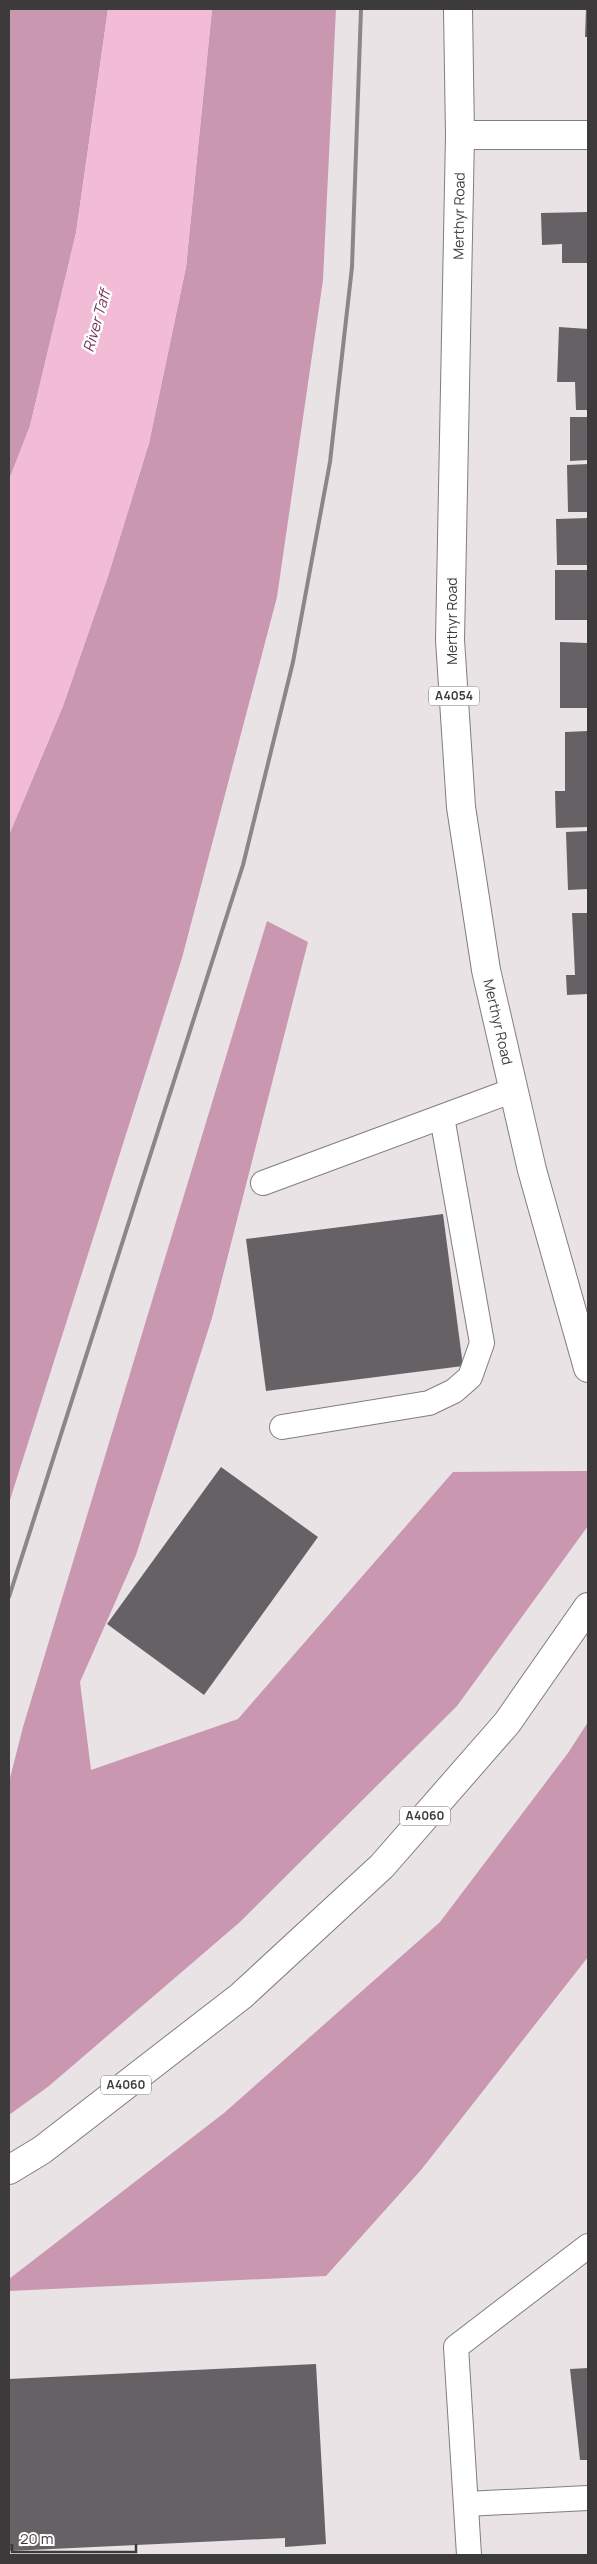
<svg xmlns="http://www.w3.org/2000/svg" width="597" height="2564" font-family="Manrope,sans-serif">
<rect width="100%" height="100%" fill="#e9e3e6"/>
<g fill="#ca97b1">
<path d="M9,9h99l-32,224 -46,193 -21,54z"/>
<path d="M212,9h124l-13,271 -46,317 -95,361 -173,545v-668l54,-129 45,-130 41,-133 37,-176z"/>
<path d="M267,921l41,21 -96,376 -76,237 -56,127 11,88 147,-51 215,-247 135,-1v55l-131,180 -217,216 -191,164 -40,29v-333l14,-55z"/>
<path d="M588,1722v235l-167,213 -95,106 -317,15v-12l215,-166 216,-191 128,-169z"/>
</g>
<path fill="#f2bcd7" d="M108,9h104l-26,258 -37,176 -41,133 -45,130 -54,129v-355l21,-54 46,-193z"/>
<g fill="#666164">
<path d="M586,9h2v28h-3z"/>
<path d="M588,212v51h-26v-19l-20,1 -1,-32z"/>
<path d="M559,327l29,2v81h-12l-1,-28h-18z"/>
<path d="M570,417h18v43l-18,1z"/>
<path d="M588,464v48h-20l-1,-47z"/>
<path d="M588,518v47h-31l-1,-46z"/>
<rect x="555" y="570" width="33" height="50"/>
<path d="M560,642l28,1v65h-28z"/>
<path d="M588,731v96l-32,1 -1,-37h10v-59z"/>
<path d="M588,831v58l-20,1 -2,-58z"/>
<path d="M572,913h16v81l-21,1 -1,-20h9z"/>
<path d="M443,1214l20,152 -197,25 -20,-152z"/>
<path d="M221,1467l97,70 -114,158 -97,-71z"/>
<path d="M316,2364l10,180 -41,3v-9l-276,13v-172z"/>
<path d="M588,2368v92h-8l-10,-91z"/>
</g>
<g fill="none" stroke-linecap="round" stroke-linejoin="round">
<defs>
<g id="lane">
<path d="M263,1183l251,-93"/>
<path d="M282,1427l147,-24 25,-12 16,-14 12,-34 -40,-226"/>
<path d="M466,2504l122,-6"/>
<path d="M469,2555l-13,-208 132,-101"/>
</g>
<path id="street" d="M460,135h128"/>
<path id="primary" d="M458,9l2,126 -10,505 11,167 25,163 46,200 56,198"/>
<path id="highway" d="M9,2170l33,-20 199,-154 141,-130 125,-143 81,-116"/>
</defs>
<use href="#lane" stroke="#827d7f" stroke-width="26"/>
<use href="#street" stroke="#827d7f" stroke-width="30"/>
<use href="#primary" stroke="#827d7f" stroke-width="30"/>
<use href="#highway" stroke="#827d7f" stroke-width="30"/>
<use href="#lane" stroke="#fff" stroke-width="24"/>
<use href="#street" stroke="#fff" stroke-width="28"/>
<use href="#primary" stroke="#fff" stroke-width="28"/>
<use href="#highway" stroke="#fff" stroke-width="28"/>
<path stroke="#8b8788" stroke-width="4" d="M9,1597l234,-732 50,-203 37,-200 22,-195 9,-258"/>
</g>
<g text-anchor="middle" stroke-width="5" stroke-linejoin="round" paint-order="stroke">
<g fill="#fff" stroke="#777576" stroke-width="1">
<rect x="429" y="686.5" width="50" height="19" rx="4"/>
<rect x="400" y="1806.5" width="50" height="19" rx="4"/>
<rect x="101" y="2075.5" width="50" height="19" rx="4"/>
</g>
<g font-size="12" font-weight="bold" fill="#3d3a3b">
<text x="454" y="700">A4054</text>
<text x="425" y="1820">A4060</text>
<text x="126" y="2089">A4060</text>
</g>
<g font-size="14" fill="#3d3a3b" stroke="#fff">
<text transform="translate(459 216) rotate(-89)" y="5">Merthyr Road</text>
<text transform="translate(452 621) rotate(-90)" y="5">Merthyr Road</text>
<text transform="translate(498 1022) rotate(77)" y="5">Merthyr Road</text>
</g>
<g font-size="15" font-style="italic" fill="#75355a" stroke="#fff">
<text transform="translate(97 321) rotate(-74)" y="5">River Taff</text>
</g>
</g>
<rect width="597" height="2564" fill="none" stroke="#3d3a3b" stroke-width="20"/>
<path d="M12 2544v8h124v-8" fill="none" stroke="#3d3a3b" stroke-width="2.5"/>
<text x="20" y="2544" font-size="15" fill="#3d3a3b" stroke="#ffffff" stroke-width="4" paint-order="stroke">20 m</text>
</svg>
